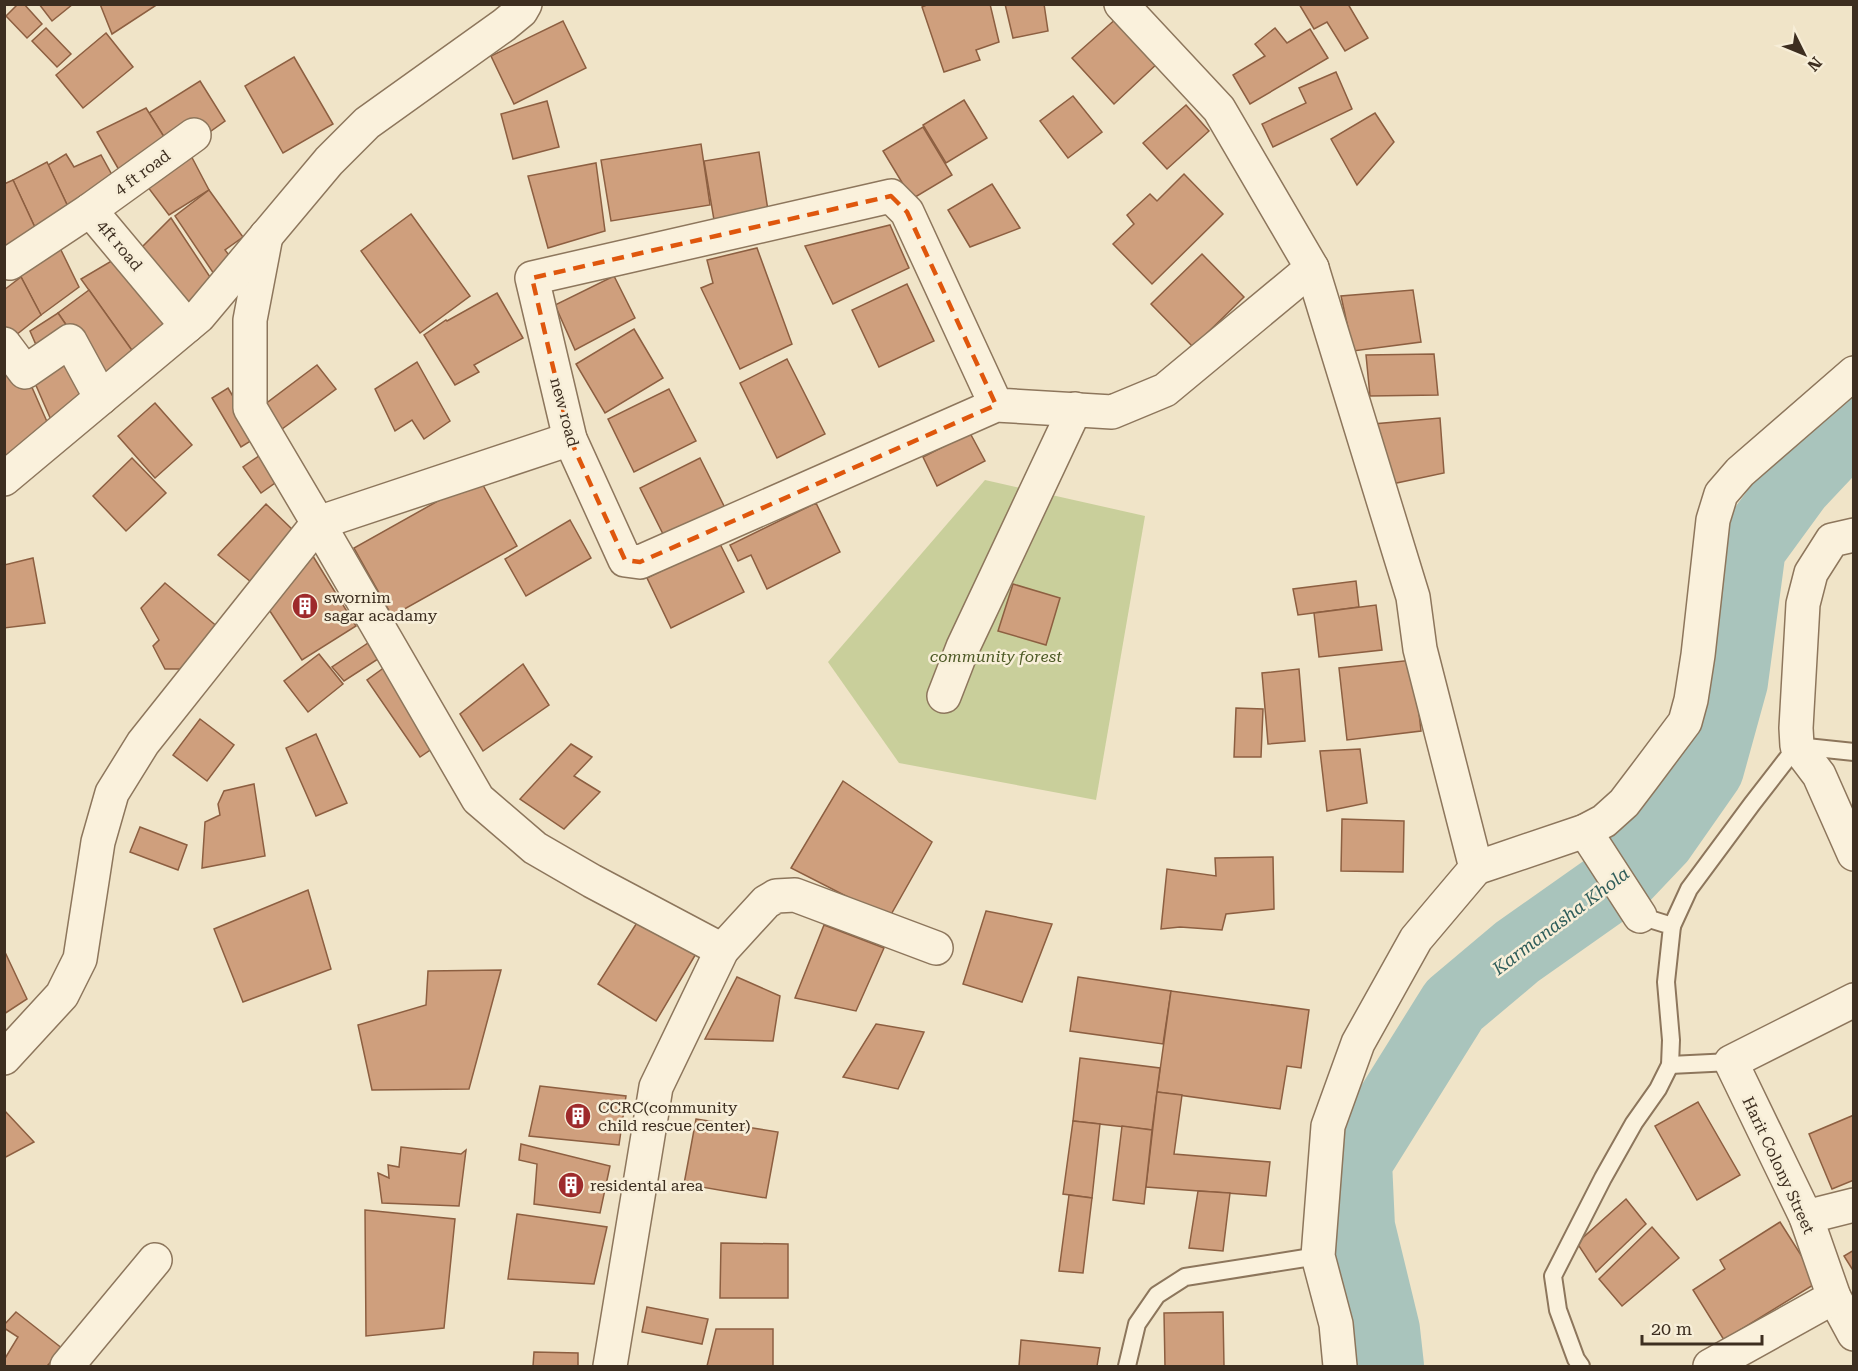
<svg xmlns="http://www.w3.org/2000/svg" width="1858" height="1371" font-family="'Roboto Serif',serif">
<rect width="100%" height="100%" fill="#f0e4c8"/>
<path fill="#c9cf9b" d="M985,480l160,36 -49,284 -197,-37 -71,-101z"/>
<g fill="none" stroke-linecap="round" stroke-linejoin="round">
<path stroke="#a9c4bc" stroke-width="72" d="M1388,1366l-4,-36 -25,-103 -3,-65 98,-157 63,-53 105,-74 37,-39 49,-70 24,-87 18,-134 46,-63 58,-62"/>
</g>
<g fill="#cf9f7d" stroke="#8d5f41" stroke-width="1.5">
<path d="M18,4h6l18,20 -15,14 -21,-22z"/>
<path d="M39,4h34l-21,17z"/>
<path d="M100,4h58l-46,30z"/>
<path d="M929,4h61l9,38 -23,8 4,10 -36,12 -22,-65z"/>
<path d="M1005,4h39l4,27 -35,7z"/>
<path d="M1299,4h49l20,34 -23,13 -18,-29 -13,7z"/>
<path d="M1118,17l41,45 -45,42 -42,-46z"/>
<path d="M563,21l23,47 -72,36 -23,-48z"/>
<path d="M46,28l25,26 -14,13 -25,-26z"/>
<path d="M1275,28l12,15 23,-14 18,29 -78,46 -17,-29 32,-19 -10,-12z"/>
<path d="M106,33l27,34 -50,41 -27,-33z"/>
<path d="M294,57l39,67 -50,29 -38,-67z"/>
<path d="M1336,72l16,37 -79,38 -11,-23 44,-21 -7,-15z"/>
<path d="M200,81l25,40 -21,15 -38,4 -17,-27z"/>
<path d="M1073,96l29,36 -34,26 -28,-37z"/>
<path d="M964,100l23,38 -41,25 -23,-38z"/>
<path d="M547,101l12,46 -46,12 -12,-45z"/>
<path d="M1186,105l23,26 -42,38 -24,-26z"/>
<path d="M146,108l20,32 -44,35 -25,-43z"/>
<path d="M1375,113l19,29 -37,43 -26,-46z"/>
<path d="M923,127l29,48 -40,24 -29,-48z"/>
<path d="M701,144l9,61 -99,16 -10,-61z"/>
<path d="M188,150l21,40 -40,25 -25,-33z"/>
<path d="M759,152l10,65 -54,9 -11,-65z"/>
<path d="M66,154l8,13 27,-12 16,29 -47,27 -22,-46z"/>
<path d="M47,162l23,49 -32,23 -25,-54z"/>
<path d="M596,163l9,68 -57,17 -20,-72z"/>
<path d="M1184,174l39,40 -71,70 -39,-40 21,-20 -7,-9 23,-21 7,7z"/>
<path d="M13,180l25,54 -34,19v-69z"/>
<path d="M992,184l28,44 -50,19 -22,-37z"/>
<path d="M209,190l34,47 -18,13 10,13 -19,14 -41,-61z"/>
<path d="M411,214l59,82 -50,37 -59,-82z"/>
<path d="M171,218l41,62 -26,33 -51,-59z"/>
<path d="M890,225l19,43 -76,36 -28,-58z"/>
<path d="M59,246l20,41 -38,28 -23,-44z"/>
<path d="M757,248l35,96 -52,25 -39,-81 12,-5 -6,-23z"/>
<path d="M1202,254l42,43 -51,50 -42,-43z"/>
<path d="M120,256l54,69 -38,31 -55,-77z"/>
<path d="M614,276l21,42 -60,32 -20,-45z"/>
<path d="M21,277l20,38 -30,24 -7,-9v-40z"/>
<path d="M907,284l27,57 -55,26 -27,-57z"/>
<path d="M89,290l47,66 -39,30 -26,-54 -13,-19z"/>
<path d="M1413,290l8,52 -68,9 -12,-55z"/>
<path d="M497,293l26,45 -49,27 5,7 -24,13 -31,-50 22,-15 1,1z"/>
<path d="M58,313l13,19 -31,22 -10,-23z"/>
<path d="M634,329l29,49 -58,35 -29,-49z"/>
<path d="M72,345l21,46 -41,31 -21,-48z"/>
<path d="M1434,354l4,41 -68,1 -4,-41z"/>
<path d="M4,359l23,17 21,48 -44,36z"/>
<path d="M787,359l38,75 -48,24 -37,-75z"/>
<path d="M417,362l33,59 -26,18 -12,-19 -17,11 -20,-42z"/>
<path d="M317,365l19,24 -58,43 -18,-24z"/>
<path d="M228,388l29,49 -16,10 -29,-49z"/>
<path d="M669,389l27,52 -62,31 -26,-53z"/>
<path d="M155,403l37,42 -37,33 -37,-42z"/>
<path d="M1440,418l4,55 -57,12 -14,-61z"/>
<path d="M970,433l15,28 -48,25 -14,-29z"/>
<path d="M263,453l19,25 -21,15 -18,-26z"/>
<path d="M132,458l34,35 -40,38 -33,-35z"/>
<path d="M700,458l25,50 -60,30 -25,-50z"/>
<path d="M479,478l38,68 -125,70 -38,-68z"/>
<path d="M816,503l24,49 -73,37 -16,-34 -13,6 -8,-16z"/>
<path d="M266,504l29,28 -44,50 -33,-27z"/>
<path d="M570,520l21,38 -65,38 -21,-37z"/>
<path d="M719,542l25,50 -73,36 -24,-50z"/>
<path d="M311,553l45,73 -54,34 -40,-61z"/>
<path d="M33,558l12,65 -41,5v-63z"/>
<path d="M1356,581l3,26 -61,8 -5,-26z"/>
<path d="M165,583l54,45 -39,41h-15l-12,-23 6,-6 -18,-32z"/>
<path d="M1013,584l47,14 -14,47 -48,-14z"/>
<path d="M1376,605l6,45 -63,7 -5,-44z"/>
<path d="M368,643l10,16 -34,22 -12,-14z"/>
<path d="M319,654l24,30 -35,28 -24,-31z"/>
<path d="M1413,660l8,71 -74,9 -8,-72z"/>
<path d="M523,664l26,41 -66,46 -23,-37z"/>
<path d="M385,667l54,77 -19,13 -53,-77z"/>
<path d="M1299,669l6,72 -37,3 -6,-71z"/>
<path d="M1236,708l27,1 -2,48h-27z"/>
<path d="M200,719l34,26 -27,36 -34,-26z"/>
<path d="M316,734l31,69 -31,13 -30,-68z"/>
<path d="M571,744l21,13 -18,19 26,16 -36,37 -44,-30z"/>
<path d="M1360,749l7,54 -40,8 -7,-60z"/>
<path d="M843,781l89,61 -43,76 -98,-50z"/>
<path d="M254,784l11,72 -63,12 3,-46 15,-7 -2,-11 6,-13z"/>
<path d="M1342,819l62,2 -1,51 -62,-1z"/>
<path d="M140,827l47,18 -9,25 -48,-18z"/>
<path d="M1273,857l1,52 -48,5 -4,16 -42,-3 -19,2 6,-60 49,7 -1,-18z"/>
<path d="M308,890l23,79 -88,33 -29,-73z"/>
<path d="M986,911l66,13 -30,78 -59,-18z"/>
<path d="M640,918l60,29 -44,74 -58,-37z"/>
<path d="M824,925l60,23 -28,63 -61,-13z"/>
<path d="M4,950l23,49 -23,15z"/>
<path d="M501,970l-32,119 -97,1 -14,-65 68,-20 2,-34z"/>
<path d="M737,977l43,19 -7,45 -68,-2z"/>
<path d="M1078,977l93,14 -8,53 -93,-13z"/>
<path d="M1171,991l138,19 -8,58 -14,-2 -7,43 -123,-17z"/>
<path d="M876,1024l48,8 -26,57 -55,-12z"/>
<path d="M1080,1058l80,10 -8,62 -79,-9z"/>
<path d="M540,1086l86,10 -7,49 -90,-9z"/>
<path d="M1157,1092l25,3 -8,59 96,8 -4,34 -120,-9z"/>
<path d="M1698,1102l42,73 -43,25 -42,-74z"/>
<path d="M4,1110l30,32 -30,16z"/>
<path d="M1854,1115v65l-22,9 -23,-55z"/>
<path d="M696,1119l82,13 -12,66 -82,-14z"/>
<path d="M1073,1121l27,3 -8,74 -29,-4z"/>
<path d="M1122,1126l30,4 -8,74 -31,-4z"/>
<path d="M521,1144l89,22 -10,47 -66,-9 3,-40 -18,-4z"/>
<path d="M401,1147l60,7 5,-4 -7,56 -77,-3 -4,-30 11,5 -1,-13 11,2z"/>
<path d="M1198,1191l32,2 -7,58 -34,-3z"/>
<path d="M1069,1195l23,3 -9,75 -24,-2z"/>
<path d="M1626,1199l20,25 -50,48 -19,-29z"/>
<path d="M365,1210l90,9 -11,109 -78,8z"/>
<path d="M517,1214l90,13 -13,57 -86,-5z"/>
<path d="M1780,1222l38,60 -94,58 -31,-50 32,-21 -5,-9z"/>
<path d="M1652,1227l27,31 -57,48 -23,-27z"/>
<path d="M721,1243l67,1v54h-68z"/>
<path d="M1854,1250v22l-10,-16z"/>
<path d="M647,1307l61,12 -6,25 -60,-12z"/>
<path d="M16,1312l47,37 -16,17h-43v-6l14,-23 -14,-9v-3z"/>
<path d="M1223,1312l1,54h-59l-1,-53z"/>
<path d="M716,1329h57v37h-66z"/>
<path d="M1021,1340l79,8 -3,18h-78z"/>
<path d="M534,1352l44,1v13h-45z"/>
</g>
<g fill="none" stroke-linecap="round" stroke-linejoin="round">
<defs>
<g id="lane">
<path d="M1672,926l17,-37 63,-85 45,-58 57,6"/>
<path d="M1670,1065l61,-3"/>
<path d="M1127,1366l10,-42 20,-29 28,-18 133,-21"/>
<path d="M1581,1366l-5,-7 -18,-49 -5,-34 50,-98 31,-55 24,-34 12,-24 1,-25 -5,-58 6,-56 -32,-10"/>
</g>
<g id="street">
<path d="M1121,4l98,105 93,159 101,329 7,52 56,219 -60,71 -58,104 -30,83 -10,130 18,68 4,42"/>
<path d="M90,210l104,-75"/>
<path d="M266,236l-16,84v88l68,115 160,276 57,49 57,33 130,69"/>
<path d="M10,263l80,-53 97,116"/>
<path d="M4,344l21,28 45,-31 31,57"/>
<path d="M996,405l-89,-193 -16,-16 -359,82 38,161 55,121 15,2 356,-157 116,7 53,-22 147,-122"/>
<path d="M4,479l195,-163 130,-155 38,-38 137,-98 17,-14 4,-7"/>
<path d="M1854,535l-22,5 -21,33 -8,31 -7,124 1,18 22,29 35,79"/>
<path d="M944,696l19,-49 112,-238"/>
<path d="M1585,831l55,85"/>
<path d="M1476,868l109,-37 19,-10 20,-18 19,-25 42,-56 6,-22 7,-45 15,-135 8,-26 19,-22 114,-99"/>
<path d="M1854,1000l-123,62 75,155 28,80 20,37"/>
<path d="M4,1058l58,-63 18,-36 18,-117 14,-49 31,-50 175,-220 252,-84"/>
<path d="M1806,1217l48,-12"/>
<path d="M67,1366l88,-106"/>
<path d="M610,1366l46,-279 66,-137 44,-48 10,-6 19,-1 141,53"/>
<path d="M1710,1366l124,-69"/>
</g>
</defs>
<use href="#lane" stroke="#8d765c" stroke-width="20"/>
<use href="#street" stroke="#8d765c" stroke-width="36"/>
<use href="#lane" stroke="#faf1dc" stroke-width="16"/>
<use href="#street" stroke="#faf1dc" stroke-width="33"/>
</g>
<path fill="none" stroke="#df570d" stroke-width="4.5" stroke-dasharray="12 8" stroke-linejoin="round" d="M891,196l16,16 89,193 -356,157 -15,-2 -55,-121 -38,-161z"/>
<defs>
<symbol id="building-disc" viewBox="-11 -11 22 22"><circle r="9.5" fill="#9e2a2b" stroke="#f7eed8"/><path d="M-4-6H4V6H1V3H-1V6H-4ZM-2.5-4.3h1.7v1.8h-1.7ZM.8-4.3h1.7v1.8H.8ZM-2.5-1h1.7V.8h-1.7ZM.8-1h1.7V.8H.8Z" fill="#fff"/></symbol>
</defs>
<g fill-rule="evenodd">
<use href="#building-disc" x="290" y="591" width="30" height="30"/>
<use href="#building-disc" x="563" y="1101" width="30" height="30"/>
<use href="#building-disc" x="556" y="1170" width="30" height="30"/>
</g>
<g text-anchor="middle" stroke-width="5" stroke-linejoin="round" paint-order="stroke">
<g font-size="16" fill="#3d2e20" stroke="#f7eed8">
<text transform="translate(142 172) rotate(-36)" y="6">4 ft road</text>
<text transform="translate(120 245) rotate(50)" y="6">4ft road</text>
<text transform="translate(565 412) rotate(75)" y="6">new road</text>
<text transform="translate(1779 1165) rotate(65)" y="6">Harit Colony Street</text>
</g>
<g font-size="16" fill="#3d2e20" stroke="#f7eed8" text-anchor="start">
<text x="324" y="603">swornim<tspan x="324" dy="18">sagar acadamy</tspan></text>
<text x="598" y="1113">CCRC(community<tspan x="598" dy="18">child rescue center)</tspan></text>
<text x="590" y="1191">residental area</text>
</g>
<g font-size="16" font-style="italic" fill="#4d5a26" stroke="#f7eed8">
<text x="996" y="662">community forest</text>
</g>
<g font-size="18" font-style="italic" fill="#2f5d5a" stroke="#f7eed8">
<text transform="translate(1561 921) rotate(-37)" y="6">Karmanasha Khola</text>
</g>
</g>
<rect width="1858" height="1371" fill="none" stroke="#3d2e20" stroke-width="12"/>
<g transform="translate(1804 54) rotate(133)" stroke="#f7eed8" stroke-width="4.5" paint-order="stroke">
<path d="M0-4.5L10 22L0 15L-10 22Z" fill="#3d2e20"/>
<text y="-9" font-size="16" font-weight="bold" text-anchor="middle" fill="#3d2e20">N</text>
</g>
<path d="M1642 1335v9h120v-9" fill="none" stroke="#3d2e20" stroke-width="3"/>
<text x="1651" y="1335" font-size="18" fill="#3d2e20" stroke="#f7eed8" stroke-width="4.5" paint-order="stroke">20 m</text>
</svg>
